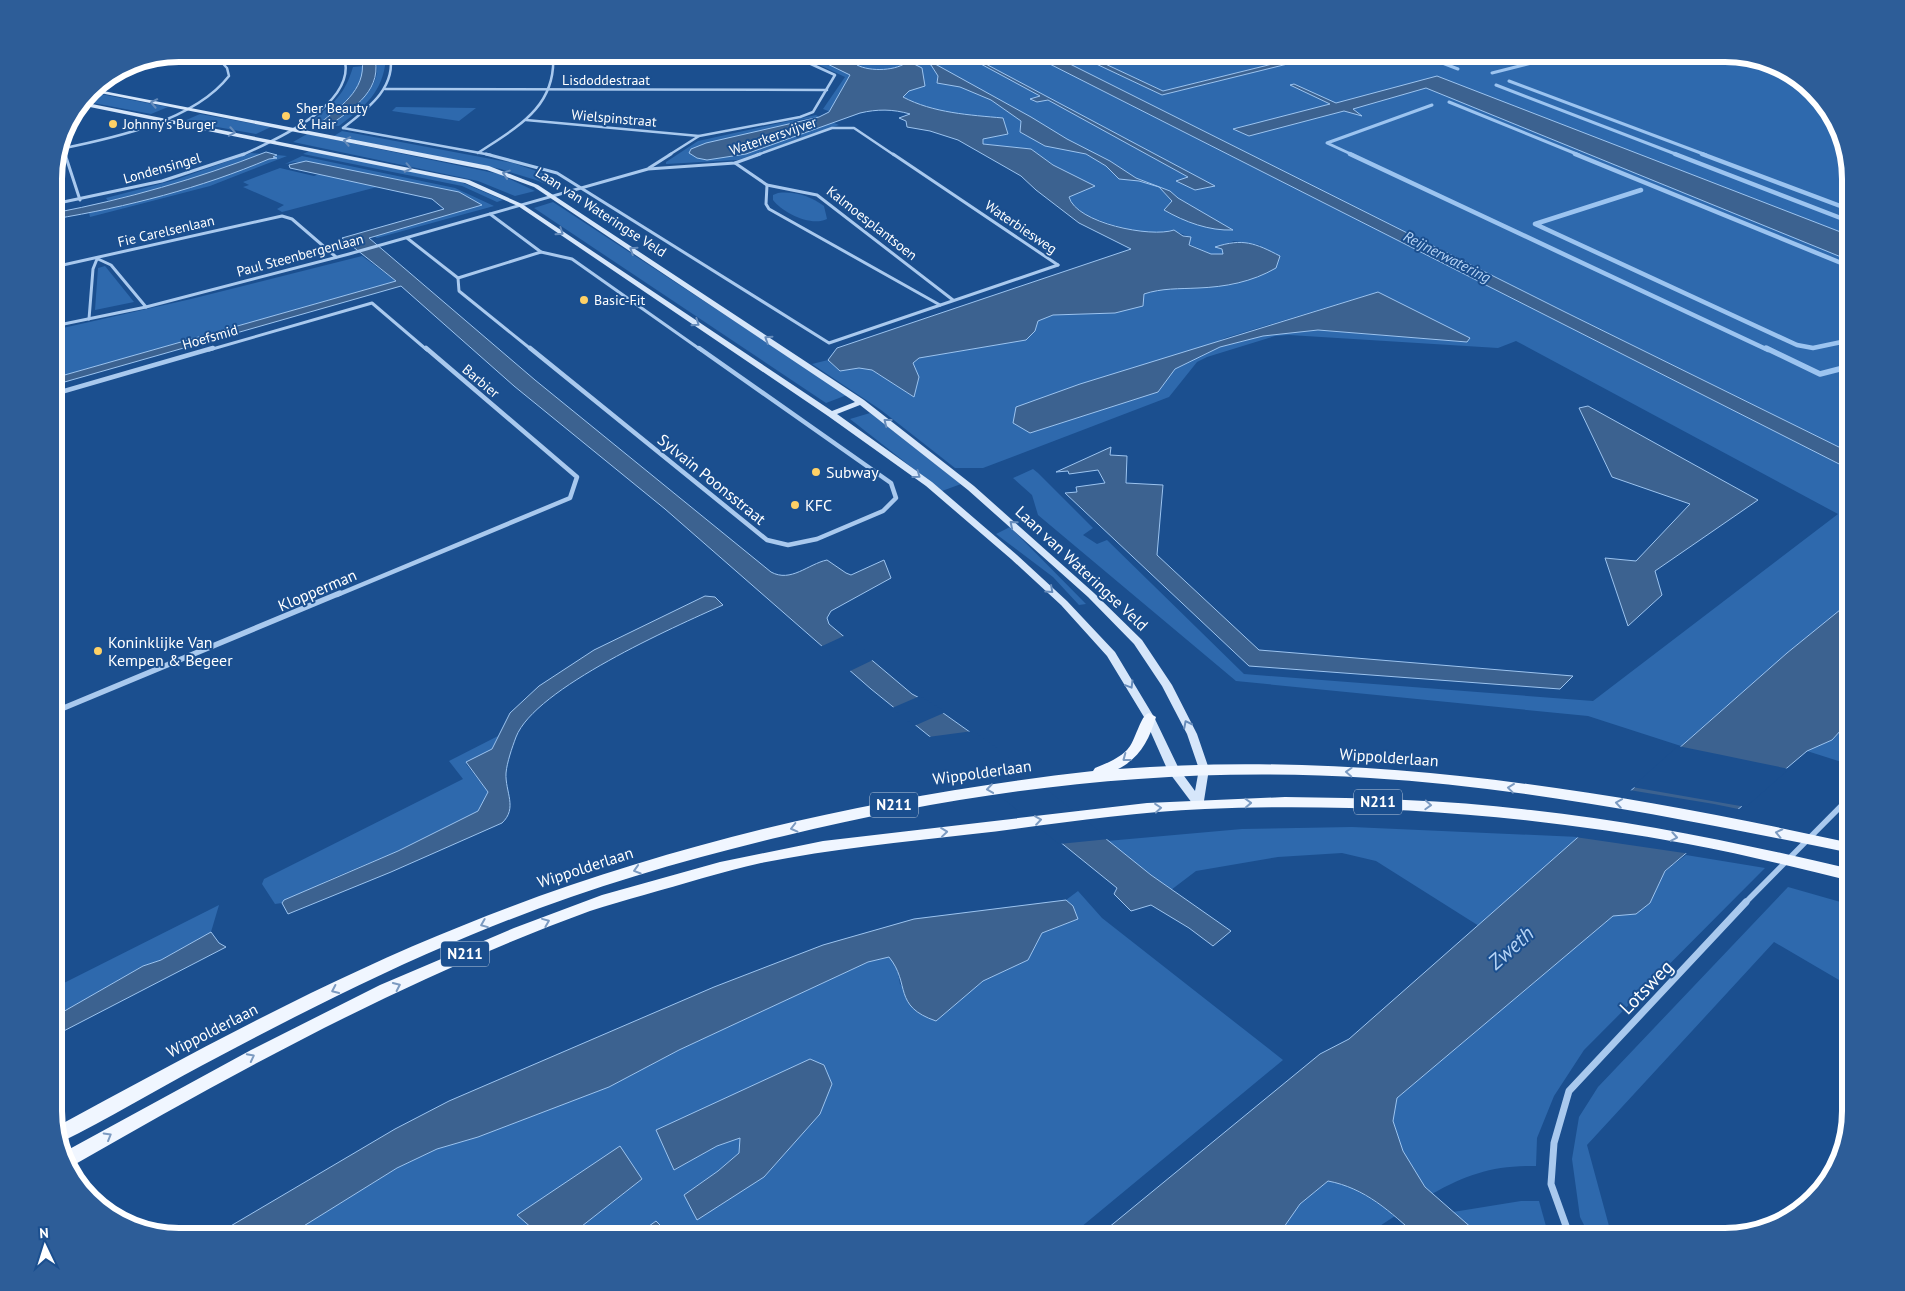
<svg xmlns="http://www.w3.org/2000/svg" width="1905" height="1291" font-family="'PT Sans',sans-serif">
<rect width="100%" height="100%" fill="#1b4f8f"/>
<g fill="#2e69ad" fill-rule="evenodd">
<path d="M796,54h234l821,416v131l-64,52 -106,93 -93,-30 -352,-35 -198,-166 -6,-20 -19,-17 20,-9 5,4 55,55 -10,7 14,9 10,-4 137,134 349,27 245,-187 -322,-173 -18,7 -209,-13 -14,1 -68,21 -10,5 -28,35 -186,71h-28l-74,-58 -69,-46 16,-4 12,11 19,-3 13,2 42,27 5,-20 -7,-14 7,-5 107,-18 9,-9 3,-10 15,-6 62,-2 29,-19 16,-5 39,-1 37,-4 24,-39 -26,-4 -17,6 6,2v5h-12l-22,-10 1,-7 -18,-7 -12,4 -25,-3 -22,-6 -26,-9 -23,-18 28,-13 -39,-20 -22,-16 -48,-5 -72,-30 -19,-4h-20l-26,8 -23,-9 22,-32zM1378,292l91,46 -3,4 -148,-12 -55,6 -43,11 -45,22 -17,23 -128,41 195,-95z"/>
<path d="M1050,54h25l87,41 166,-41h398l70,21 42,48 13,56v274l-286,-141z"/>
<path d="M1084,54h229l-150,37z"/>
<path d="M386,58c-3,35 -21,48 -47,68l-9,-1c20,-15 54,-35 46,-66z"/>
<path d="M364,66c-1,25 -25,41 -42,56l-9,-2c21,-17 32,-26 40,-53z"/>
<path d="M90,92l78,15 -17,7 -68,-13z"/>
<path d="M396,107l80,1 -17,13 -67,-10z"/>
<path d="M200,114l71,13 -15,7 -72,-13z"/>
<path d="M816,115l3,2 -21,3 -91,40 39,-6 86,-32 7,3 -101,35 -72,4v-2l32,-21z"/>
<path d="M342,131l171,32 41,14 -5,2 9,4 -9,3c-17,-9 -30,-10 -48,-17l-167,-33z"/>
<path d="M307,134l192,40 36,17 -20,5 -37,-15 -185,-39z"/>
<path d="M309,151l147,29 47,20 -6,2 -35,-16 -159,-32z"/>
<path d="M251,153l12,1 -67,25 -92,23 4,-1 -2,-3 69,-18z"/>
<path d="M277,155l10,1 -77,30 -120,31 -1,-4 113,-30 67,-24h6l-2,-2z"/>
<path d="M302,156l153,32 39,18 -117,32 -3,-2 107,-31 -186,-43 -10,2z"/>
<path d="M280,168l34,8 5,-2 58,13 -95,25 -5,-3 7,-4 -41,-18 6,-2 -6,-3z"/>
<path d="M778,193c17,-2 32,3 46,13l3,13c-16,8 -44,-6 -54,-19v-5z"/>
<path d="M553,202l294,193 -21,8 -292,-195z"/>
<path d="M362,256l34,25 -342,97v-48l137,-31z"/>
<path d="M105,266l29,36 -39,8 3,-42z"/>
<path d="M870,413l91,71 -19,7 -92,-72z"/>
<path d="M1010,527l76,77 -7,1 -26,-28 -57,-43z"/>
<path d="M1851,719v46l-44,-14 25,-11z"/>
<path d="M498,736l-6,13 -26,15 22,28 -10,19 -80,40 -65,27 -51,25 -7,1 -13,-20 2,-5 199,-100 -14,-18z"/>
<path d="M1352,827l227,10 -100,89 -103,-65 -34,-8 -64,4 -82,14 -25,19 -64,-49 135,-12z"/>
<path d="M1686,855l79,13 -181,182 -30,46 -17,42 -1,28c-41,-1 -69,8 -104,28 -16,-15 -36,-51 -39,-73 0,-7 3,-16 4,-23l216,-182c46,-5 30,-14 52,-44 5,-6 15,-12 21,-17z"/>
<path d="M1788,887l63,18v82l-77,-45 -187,203 25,92h-22l-10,-20 -8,-58 7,-42 19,-30z"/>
<path d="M1078,891l24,27 181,142 -214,177h-405l-1,-9 -7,-7 -22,16h-66l74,-58 -125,36 25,22h-256l111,-69 40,-19 41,-12 131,-50 70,-37 189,-88 21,-5 8,10 3,17 36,37 47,-40 45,-21 14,-27 36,-14 -5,-13 -7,-6zM810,1059l14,6 8,19 -12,30 -56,63 -80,18 34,-24 21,-18 1,-15 -23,8 -43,24 85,-87z"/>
<path d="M219,905l-8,27 -50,28 -18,6 -89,51v-29z"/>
<path d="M1328,1181c26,5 46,19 67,35l-32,21h-86l23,-33z"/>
<path d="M1521,1201h18l10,36h-67l-29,-25z"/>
</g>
<g fill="#3c6290" stroke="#9cc4f0">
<path d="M361,54h13c10,35 -19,53 -44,71l-10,-2c24,-19 49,-36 41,-69z"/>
<path d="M807,54h55l-5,11c13,7 41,6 51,-4l14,7 3,18 -16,5 -6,6c30,16 67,18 100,21l5,16 -25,5v5l48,5 22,16 42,21 -26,11c7,26 82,41 105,33l9,6 8,1 -2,8 22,9h12l-1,-5 -7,-2c28,-9 40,-4 65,9l-4,12c-24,14 -51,19 -78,20 -19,1 -36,0 -54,6l-1,12 -28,7 -62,2 -15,6 -3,10 -9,9 -107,18 -6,5 6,14 -5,20 -42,-27 -13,-2 -19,3 -12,-11 9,-12 294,-99 -52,-26 -43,-33 -15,-14 -63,-36 -28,-9 -23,-4 -1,-6 -7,-3 11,-4c-17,-5 -33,-5 -50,-1l-114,41 -39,6 -10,-2 -8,-5 2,-4 15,-6 113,-26 10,-5 21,-37z"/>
<path d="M905,54h12l114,63 36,22 43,22 26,17 34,13 8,7 55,32c-24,1 -48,-8 -69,-20l8,-9 -13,-14 -20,-6 -20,-2 -13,-13 -20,-12 -41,-8 -25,-14 1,-11 -30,-21 -31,-13 -23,-4 1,-7 -7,-11z"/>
<path d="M960,54h7l248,132 -20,4 -19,-9 12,-4 -140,-77 -11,2 -7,-3 10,-3 -74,-40 -12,1 8,-2z"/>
<path d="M1030,54h20l515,258 286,141v17z"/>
<path d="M1075,54h9l79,37 150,-37h15l-166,41z"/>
<path d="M1437,76l414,160v25l-425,-173 -73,21 9,7 -18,-5 -95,25 -16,-7 97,-25 -40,-19 4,-1 42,19z"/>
<path d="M266,152l11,3 -4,2 4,1 -8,1c-68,29 -142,48 -215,60v-6c73,-14 143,-34 212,-61z"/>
<path d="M306,161l153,31 23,13 -113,33 166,142 236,192c20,11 37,-8 56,-12l19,13 5,2 33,-15 7,18 -60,33 -4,7 2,6 83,70 17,9 69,49 153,123 80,56 -18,15 -24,-18 -38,-23 -20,6 -17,-17 3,-6 -246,-199 -206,-180 -151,-123 -113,-100 -347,99v-7l342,-97 -54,-43 102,-29 -12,-10 -142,-31 -1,-3z"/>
<path d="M1378,292l92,46 -3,4 -149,-12 -55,6 -43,11 -45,22 -17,23 -128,41 -17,-10 3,-16 64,-23z"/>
<path d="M1588,406l170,94 -103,71 7,24 -34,31 -23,-68 31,3 54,-57 -78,-27 -33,-69z"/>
<path d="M1111,447l-1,8 17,1 -1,27 37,2 -6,70 102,95 314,26 -13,13 -311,-23 -184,-173 12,-1 -1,-5 29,-4 -7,-13 -29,4 -1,-3 -12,1z"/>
<path d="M705,596l10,1 8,8c-49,22 -188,83 -207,132 -4,11 -9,25 -10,36 -1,19 12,35 -4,50l-111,49 -103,42 -6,-11 2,-3 114,-49 80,-40 10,-19 -22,-30 26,-13 18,-36 29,-27 55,-36z"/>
<path d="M1851,601v118l-19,21 -25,11 -142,120 -15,32 -14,11 -23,2 -216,182 -4,23 10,30 22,36 57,50h-64c-27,-25 -53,-49 -90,-56l-28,23 -23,33h-180l223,-183 29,-15 438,-386z"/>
<path d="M1066,900l7,6 5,13 -36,14 -14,27 -45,21 -47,40c-44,-15 -25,-37 -47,-64l-21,5 -189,88 -70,37 -131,50 -41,12 -40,19 -111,69h-74l183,-108 54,-28 265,-114 109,-42 91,-26z"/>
<path d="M211,932l8,11 7,4 -172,89v-19l89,-51 18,-6z"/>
<path d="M810,1059l14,6 8,19 -12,30 -56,63 -67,43 -13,-25 34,-24 21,-18 1,-15 -23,8 -43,24 -18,-40z"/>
<path d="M620,1146l22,33 -74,58h-26l-25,-22z"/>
<path d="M656,1221l7,7 1,9h-30z"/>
</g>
<g fill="#1b4f8f">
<path d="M846,635l29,24 -27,13 -28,-25z"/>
<path d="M920,696l26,16 -32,14 -22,-18z"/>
<path d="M973,731l27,19 17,15 -47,7 -42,-35z"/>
<path d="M1678,746l44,9 67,14 -43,38 -114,-20z"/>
<path d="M1021,769l88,70 -50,5 -85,-69z"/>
<path d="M1629,790l85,14 29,6 -52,44 -116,-17z"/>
</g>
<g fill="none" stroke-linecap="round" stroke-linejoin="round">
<g stroke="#9cc4f0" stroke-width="3">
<path d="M1419,54l39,15"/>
<path d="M1492,73l75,-19"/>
<path d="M1509,81l197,74"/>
<path d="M1496,85l182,70"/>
<path d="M1449,102l130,53"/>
<path d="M1353,155l-26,-12 105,-38"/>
</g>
<g stroke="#9cc4f0" stroke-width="4.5">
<path d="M1350,154l418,196"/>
<path d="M1575,154l276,113"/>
<path d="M1675,154l176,68"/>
<path d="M1702,154l149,56"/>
<path d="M1641,190l-106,34 262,121 16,3 38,-8"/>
</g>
<path stroke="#9cc4f0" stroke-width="5.5" d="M1766,348l54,26 31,-8"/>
<g stroke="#a9c9ee" stroke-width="2.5">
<path d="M392,56l17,-2"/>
<path d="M555,62l137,-8"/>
<path d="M385,89l442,1"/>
<path d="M526,120l173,16"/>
<path d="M343,128l148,27"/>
<path d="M343,128c24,-19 54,-40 47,-74"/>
<path d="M63,148l2,7"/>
<path d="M60,149c54,-11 134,-28 169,-73l-2,-8 -13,-14"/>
<path d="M478,153c39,-26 79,-46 75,-99"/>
<path d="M242,155c34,-15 120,-53 101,-101"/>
<path d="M669,155l30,-19 101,-19 13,-5 22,-37 -46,-21"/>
<path d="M757,155l75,-27h22l40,27"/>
</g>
<g stroke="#a9c9ee" stroke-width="3">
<path d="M65,154l15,46"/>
<path d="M486,154l71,19 272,170 229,-78"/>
<path d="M893,154l165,111"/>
<path d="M735,163l32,22 50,10 136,105"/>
<path d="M649,168l22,-14"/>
<path d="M767,185l-1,19 3,5 171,96"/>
<path d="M54,204l108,-23 82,-27"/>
<path d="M490,214l51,38 31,7 129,91"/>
<path d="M407,238l51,40 1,13 73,59"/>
<path d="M98,259l13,6 35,42"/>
<path d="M54,267l228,-51 10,3 44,38"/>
<path d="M458,278l83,-26"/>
<path d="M89,319l4,-50 4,-10"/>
<path d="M54,326l92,-19 203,-53 299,-85 87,-6 25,-9"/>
<path d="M209,350l163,-47 55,47"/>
</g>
<g stroke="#a9c9ee" stroke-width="4.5">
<path d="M530,348l237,192 21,5 29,-6 66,-28 13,-13 -5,-15 -192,-135"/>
<path d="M54,394l159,-46"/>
<path d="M337,595l233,-97 7,-21 -151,-129"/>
</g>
<g stroke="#a9c9ee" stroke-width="5.5">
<path d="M54,712l286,-119"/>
<path d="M1745,903l106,-107"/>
</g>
<path stroke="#a9c9ee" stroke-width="7" d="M1570,1237l-19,-53 3,-41 15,-52 177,-189"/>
<path fill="#d6e6fa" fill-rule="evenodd" d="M93,89l396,77 49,19 326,215 110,86 120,107 48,47 30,45 25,49 12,35 -6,38h-8l-27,-36 -24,-54 -37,-61 -46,-51 -50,-46 -85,-73 -98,-70 -310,-210 -53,-23 -385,-78 2,-3 387,78 53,24 310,207 23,-9 -321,-215 -47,-17 -397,-79zM860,405l108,85 120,107 46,47 28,42 25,48 12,35 -4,22 -16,-22 -25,-52 -39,-65 -48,-51 -50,-46 -85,-73 -95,-68z"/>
<g fill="#f0f6ff" fill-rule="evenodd">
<path d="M1149,713l7,4c-7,23 -16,41 -38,52 247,-19 492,21 733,74v10c-159,-32 -318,-65 -481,-75 -200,-13 -392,11 -586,58 -106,25 -212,57 -313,99 -92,38 -182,84 -270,131 -47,25 -93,53 -140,76l-5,-15c133,-72 267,-146 408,-202 200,-81 415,-130 629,-154l2,-3c12,-5 23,-9 32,-18 9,-9 13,-35 22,-37z"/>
<path d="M1285,797c82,1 164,3 246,13 108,12 214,34 320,59v12c-54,-13 -108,-27 -163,-37 -160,-29 -321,-42 -483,-35 -78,3 -155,16 -232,25 -71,8 -142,15 -212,29 -40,9 -78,21 -117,32 -18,5 -36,10 -54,16 -181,66 -351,159 -518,255l-4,1 -4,-15 187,-102 129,-65 134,-57 88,-33 118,-33 103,-21 324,-38z"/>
</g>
</g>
<defs><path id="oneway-chevron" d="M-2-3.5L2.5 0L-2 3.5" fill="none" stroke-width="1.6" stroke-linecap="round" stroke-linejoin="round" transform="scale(1.25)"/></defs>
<g stroke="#668bba">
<use href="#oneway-chevron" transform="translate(154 103) rotate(-169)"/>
<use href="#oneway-chevron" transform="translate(232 132) rotate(11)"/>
<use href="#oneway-chevron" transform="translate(347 141) rotate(-169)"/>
<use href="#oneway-chevron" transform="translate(408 168) rotate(12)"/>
<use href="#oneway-chevron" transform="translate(506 174) rotate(-162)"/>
<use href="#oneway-chevron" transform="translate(560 232) rotate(34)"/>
<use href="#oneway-chevron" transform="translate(633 250) rotate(-147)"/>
<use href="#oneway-chevron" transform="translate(696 323) rotate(34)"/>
<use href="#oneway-chevron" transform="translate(768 339) rotate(-147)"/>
<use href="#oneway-chevron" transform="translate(887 422) rotate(-142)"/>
<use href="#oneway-chevron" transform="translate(917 475) rotate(36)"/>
<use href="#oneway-chevron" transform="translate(1013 524) rotate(-140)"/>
<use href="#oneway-chevron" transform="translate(1050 590) rotate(42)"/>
<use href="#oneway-chevron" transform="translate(1130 685) rotate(59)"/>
<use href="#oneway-chevron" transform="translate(1187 724) rotate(-117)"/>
</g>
<g stroke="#7b9ac1">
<use href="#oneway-chevron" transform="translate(1126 758) rotate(143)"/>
<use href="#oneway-chevron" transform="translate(1349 772) rotate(-177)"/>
<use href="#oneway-chevron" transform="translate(1511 788) rotate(-173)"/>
<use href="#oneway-chevron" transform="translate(990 789) rotate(172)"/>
<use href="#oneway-chevron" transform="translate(1248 803) rotate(-2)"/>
<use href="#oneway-chevron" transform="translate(1619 803) rotate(-171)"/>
<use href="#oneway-chevron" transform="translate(1428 805) rotate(3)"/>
<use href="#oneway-chevron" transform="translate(1158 808) rotate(-5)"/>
<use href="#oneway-chevron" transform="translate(1038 820) rotate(-8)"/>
<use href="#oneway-chevron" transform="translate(794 828) rotate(166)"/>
<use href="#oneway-chevron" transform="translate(944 832) rotate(-6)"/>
<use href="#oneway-chevron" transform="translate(1779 833) rotate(-168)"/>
<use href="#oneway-chevron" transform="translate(1674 837) rotate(10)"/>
<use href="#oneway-chevron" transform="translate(637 870) rotate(163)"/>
<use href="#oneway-chevron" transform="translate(546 922) rotate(-22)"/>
<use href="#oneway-chevron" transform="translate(484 924) rotate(158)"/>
<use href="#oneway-chevron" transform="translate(397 986) rotate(-25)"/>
<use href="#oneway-chevron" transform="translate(335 990) rotate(155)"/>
<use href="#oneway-chevron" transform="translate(251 1057) rotate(-27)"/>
<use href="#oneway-chevron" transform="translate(108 1136) rotate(-30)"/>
</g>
<g fill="#ffd166" stroke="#1b4f8f" stroke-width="2">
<circle cx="286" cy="116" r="5"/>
<circle cx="113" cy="124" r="5"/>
<circle cx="584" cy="300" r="5"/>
<circle cx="816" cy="472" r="5"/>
<circle cx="795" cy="505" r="5"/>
<circle cx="98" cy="651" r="5"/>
</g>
<g text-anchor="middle" stroke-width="4" stroke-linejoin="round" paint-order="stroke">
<g font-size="14" fill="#fff" stroke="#1b4f8f">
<text x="606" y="85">Lisdoddestraat</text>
<text transform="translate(614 118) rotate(5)" y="5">Wielspinstraat</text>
<text transform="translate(773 136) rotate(-19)" y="5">Waterkersvijver</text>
<text transform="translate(162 168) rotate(-16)" y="5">Londensingel</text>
<text transform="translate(601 212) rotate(33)" y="5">Laan van Wateringse Veld</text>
<text transform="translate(872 223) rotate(38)" y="5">Kalmoesplantsoen</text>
<text transform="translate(1021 227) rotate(34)" y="5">Waterbiesweg</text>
<text transform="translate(166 231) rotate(-13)" y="5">Fie Carelsenlaan</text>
<text transform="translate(300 255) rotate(-15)" y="5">Paul Steenbergenlaan</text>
<text transform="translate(210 337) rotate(-16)" y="5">Hoefsmid</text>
<text transform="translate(481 381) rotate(40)" y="5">Barbier</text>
</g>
<g font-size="14" fill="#fff" stroke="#1b4f8f" text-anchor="start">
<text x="296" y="113">Sher Beauty<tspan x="296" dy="16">&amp; Hair</tspan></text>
<text x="123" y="129">Johnny's Burger</text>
<text x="594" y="305">Basic-Fit</text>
</g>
<g font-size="15" font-style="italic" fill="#b5d3f5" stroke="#1b4f8f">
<text transform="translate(1447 257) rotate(27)" y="5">Reijnerwatering</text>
</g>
<g fill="#1b4f8f" stroke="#bbcadd" stroke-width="1">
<rect x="1354" y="789.5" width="48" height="25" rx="4"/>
<rect x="870" y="792.5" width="48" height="25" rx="4"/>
<rect x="441" y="941.5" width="48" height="25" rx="4"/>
</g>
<g font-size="15" font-weight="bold" fill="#fff">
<text x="1378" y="807">N211</text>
<text x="894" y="810">N211</text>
<text x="465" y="959">N211</text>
</g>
<g font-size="16" fill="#fff" stroke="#1b4f8f" text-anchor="start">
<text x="826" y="478">Subway</text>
<text x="805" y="511">KFC</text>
<text x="108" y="648">Koninklijke Van<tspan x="108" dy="18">Kempen &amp; Begeer</tspan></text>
</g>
<g font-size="16" fill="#fff" stroke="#1b4f8f">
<text transform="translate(712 479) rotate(39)" y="6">Sylvain Poonsstraat</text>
<text transform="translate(1082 568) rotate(43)" y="6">Laan van Wateringse Veld</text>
<text transform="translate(317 590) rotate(-23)" y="6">Klopperman</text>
<text transform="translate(1389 757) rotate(4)" y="6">Wippolderlaan</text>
<text transform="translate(982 772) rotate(-8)" y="6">Wippolderlaan</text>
<text transform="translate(585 867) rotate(-18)" y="6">Wippolderlaan</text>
<text transform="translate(212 1030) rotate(-27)" y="6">Wippolderlaan</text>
</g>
<g font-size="19" fill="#fff" stroke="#1b4f8f">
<text transform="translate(1646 987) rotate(-46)" y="7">Lotsweg</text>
</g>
<g font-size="21" font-style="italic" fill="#b5d3f5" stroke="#1b4f8f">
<text transform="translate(1511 948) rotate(-42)" y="7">Zweth</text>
</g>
</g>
<path d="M0 0H1905V1291H0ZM179 62H1725A117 117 0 0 1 1842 179V1111A117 117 0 0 1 1725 1228H179A117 117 0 0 1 62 1111V179A117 117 0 0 1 179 62Z" fill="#2d5d98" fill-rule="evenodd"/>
<path fill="none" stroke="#fff" stroke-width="6" d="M179 62H1725A117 117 0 0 1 1842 179V1111A117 117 0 0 1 1725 1228H179A117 117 0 0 1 62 1111V179A117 117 0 0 1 179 62Z"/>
<g transform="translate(45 1246) rotate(356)" stroke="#1b4f8f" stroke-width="4" paint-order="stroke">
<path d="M0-4L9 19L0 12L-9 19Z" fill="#ffffff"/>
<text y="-8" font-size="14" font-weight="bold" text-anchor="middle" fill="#ffffff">N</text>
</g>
</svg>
